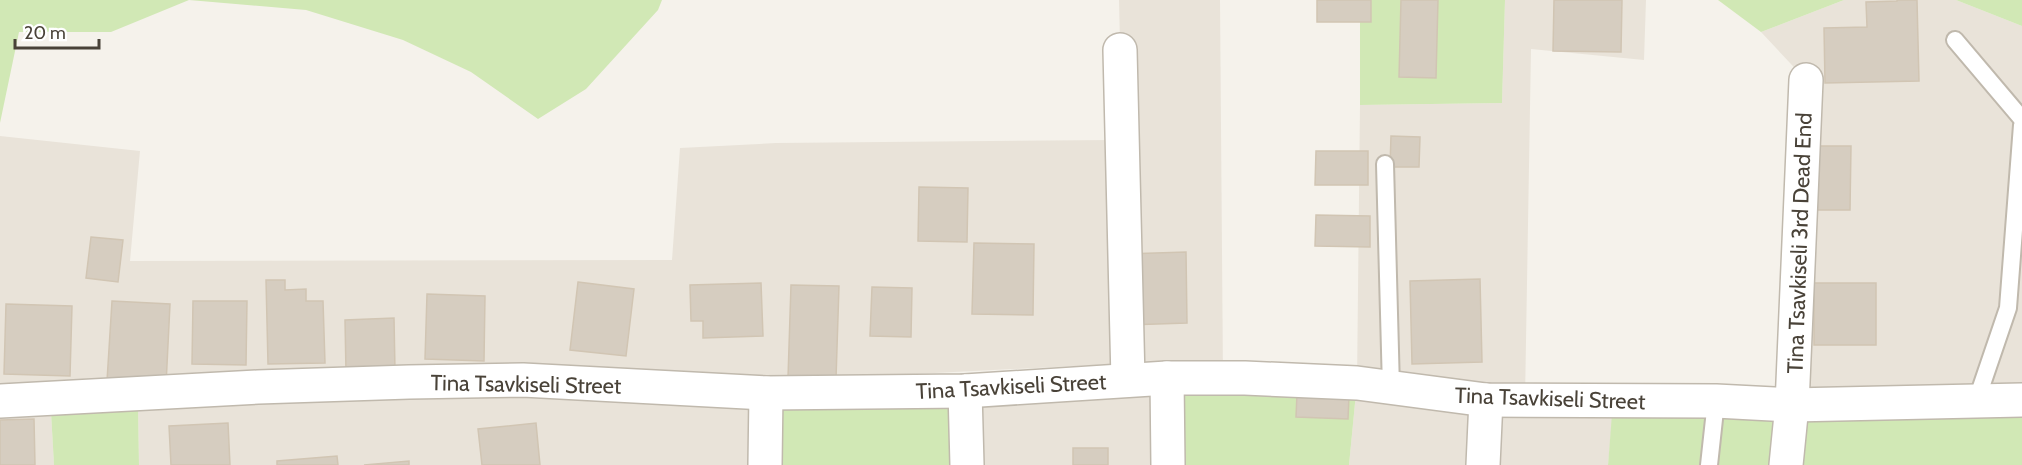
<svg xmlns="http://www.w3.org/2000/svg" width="2022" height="465" font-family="Cabin,sans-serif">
<rect width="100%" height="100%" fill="#f5f2eb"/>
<g fill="#e9e3d9">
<path d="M1119,0h101l3,378 -95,2z"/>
<path d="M1505,0h141l-2,60 -113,-11 -6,351 -168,-17 3,-278 142,-2z"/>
<path d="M1844,0h112l66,26v374l-230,5 14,-325 -45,-48z"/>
<path d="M0,136l140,15 -10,110 542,-1 8,-112 96,-5 338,-3 1,224 -339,17 -776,11z"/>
<path d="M1162,389v76h-192l-2,-66z"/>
<path d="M416,393l340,11v61h-617l-1,-59z"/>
<path d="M1356,393l257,19 -5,53h-259z"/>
<path d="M51,412l3,53h-54v-52z"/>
</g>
<g fill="#d1e8b5">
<path d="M0,0h662l-4,10 -72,79 -48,30 -67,-47 -68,-32 -97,-30 -117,-10 -78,32h-92l-19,91z"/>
<path d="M1360,0h145l-3,103 -142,2z"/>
<path d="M1718,0h126l-83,32z"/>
<path d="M1956,0h66v26z"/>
<path d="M1172,388l184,5 -7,72h-176z"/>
<path d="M2022,400v65h-414l5,-64z"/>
<path d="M954,401l1,64h-185l1,-62z"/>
<path d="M138,406l1,59h-85l-3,-53z"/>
</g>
<g fill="#d6cdc0" stroke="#d1c5b3" stroke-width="1.5">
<rect x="1317" y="0" width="54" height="22"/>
<path d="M1401,0h37l-2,78 -37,-1z"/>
<path d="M1554,0h68l-1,52 -68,-1z"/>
<path d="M1897,0h20l2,81 -94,2 -1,-55 43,-1 -1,-25 31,-1z"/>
<path d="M1391,136l29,1 -1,30h-29z"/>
<path d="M1805,146h46l-1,64h-46z"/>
<path d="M1316,151h52v34h-53z"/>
<path d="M919,187l49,1 -1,54 -49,-1z"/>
<path d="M1316,215l54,1v31l-55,-1z"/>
<path d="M91,237l32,3 -5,42 -32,-4z"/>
<path d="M974,243l60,1 -1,71 -61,-1z"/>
<path d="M1186,252l1,71 -60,2 -2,-71z"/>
<path d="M1480,279l2,83 -70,2 -2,-83z"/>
<path d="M266,280h19v10l21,-1v12h17l2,62 -57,1z"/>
<path d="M578,282l56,7 -8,67 -56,-6z"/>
<path d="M761,283l2,53 -60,2v-17h-12l-1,-36z"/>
<rect x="1814" y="283" width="62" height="62"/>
<path d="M791,285l48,1 -3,93 -48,-1z"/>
<path d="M872,287l40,1 -1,49 -41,-1z"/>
<path d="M427,294l58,2 -1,65 -59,-2z"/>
<path d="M112,301l58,3 -4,81 -59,-4z"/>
<path d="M193,301h54l-1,64 -54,-1z"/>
<path d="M6,304l66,2 -2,70 -66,-2z"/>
<path d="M394,318l1,53 -49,1 -1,-52z"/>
<path d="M1297,394l52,2 -1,23 -52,-2z"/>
<path d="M34,419l1,46h-35v-45z"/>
<path d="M228,423l2,42h-59l-2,-39z"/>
<path d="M536,423l4,42h-58l-4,-36z"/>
<rect x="1073" y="448" width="35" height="17"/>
<path d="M337,456l1,9h-61v-4z"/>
<path d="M409,461v4h-45z"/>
</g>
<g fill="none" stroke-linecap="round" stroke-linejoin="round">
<defs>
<g id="service">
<path d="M1955,40l67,79"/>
<path d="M1385,164l6,224"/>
<path d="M1976,402l32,-94 14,-183"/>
<path d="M1709,465l7,-64"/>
</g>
<g id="minor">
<path d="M1120,50l8,330"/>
<path d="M1167,378l1,87"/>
<path d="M965,391l2,74"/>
<path d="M0,401l258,-14 151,-5 114,-2 243,13 199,-2 202,-13h78l112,5 129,17 230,1 76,4 230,-5"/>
<path d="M765,465l1,-72"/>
<path d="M1483,465l3,-65"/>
<path d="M1786,465l6,-60 14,-325"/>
</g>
</defs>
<use href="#service" stroke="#c0b9ad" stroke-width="20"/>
<use href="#minor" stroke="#c0b9ad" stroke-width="36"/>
<use href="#service" stroke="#fff" stroke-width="16"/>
<use href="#minor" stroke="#fff" stroke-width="33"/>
</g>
<g text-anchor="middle" stroke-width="5" stroke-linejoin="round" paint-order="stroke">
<g font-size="22" fill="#494238" stroke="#fff">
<text transform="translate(1799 243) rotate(-88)" y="8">Tina Tsavkiseli 3rd Dead End</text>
<text transform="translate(526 384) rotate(1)" y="8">Tina Tsavkiseli Street</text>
<text transform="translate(1011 386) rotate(-3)" y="8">Tina Tsavkiseli Street</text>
<text transform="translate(1550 398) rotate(2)" y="8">Tina Tsavkiseli Street</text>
</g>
</g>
<path d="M15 39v9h84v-9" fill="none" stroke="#494238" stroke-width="3"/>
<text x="24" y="39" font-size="18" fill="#494238" stroke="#ffffff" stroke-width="4.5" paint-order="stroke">20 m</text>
</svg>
